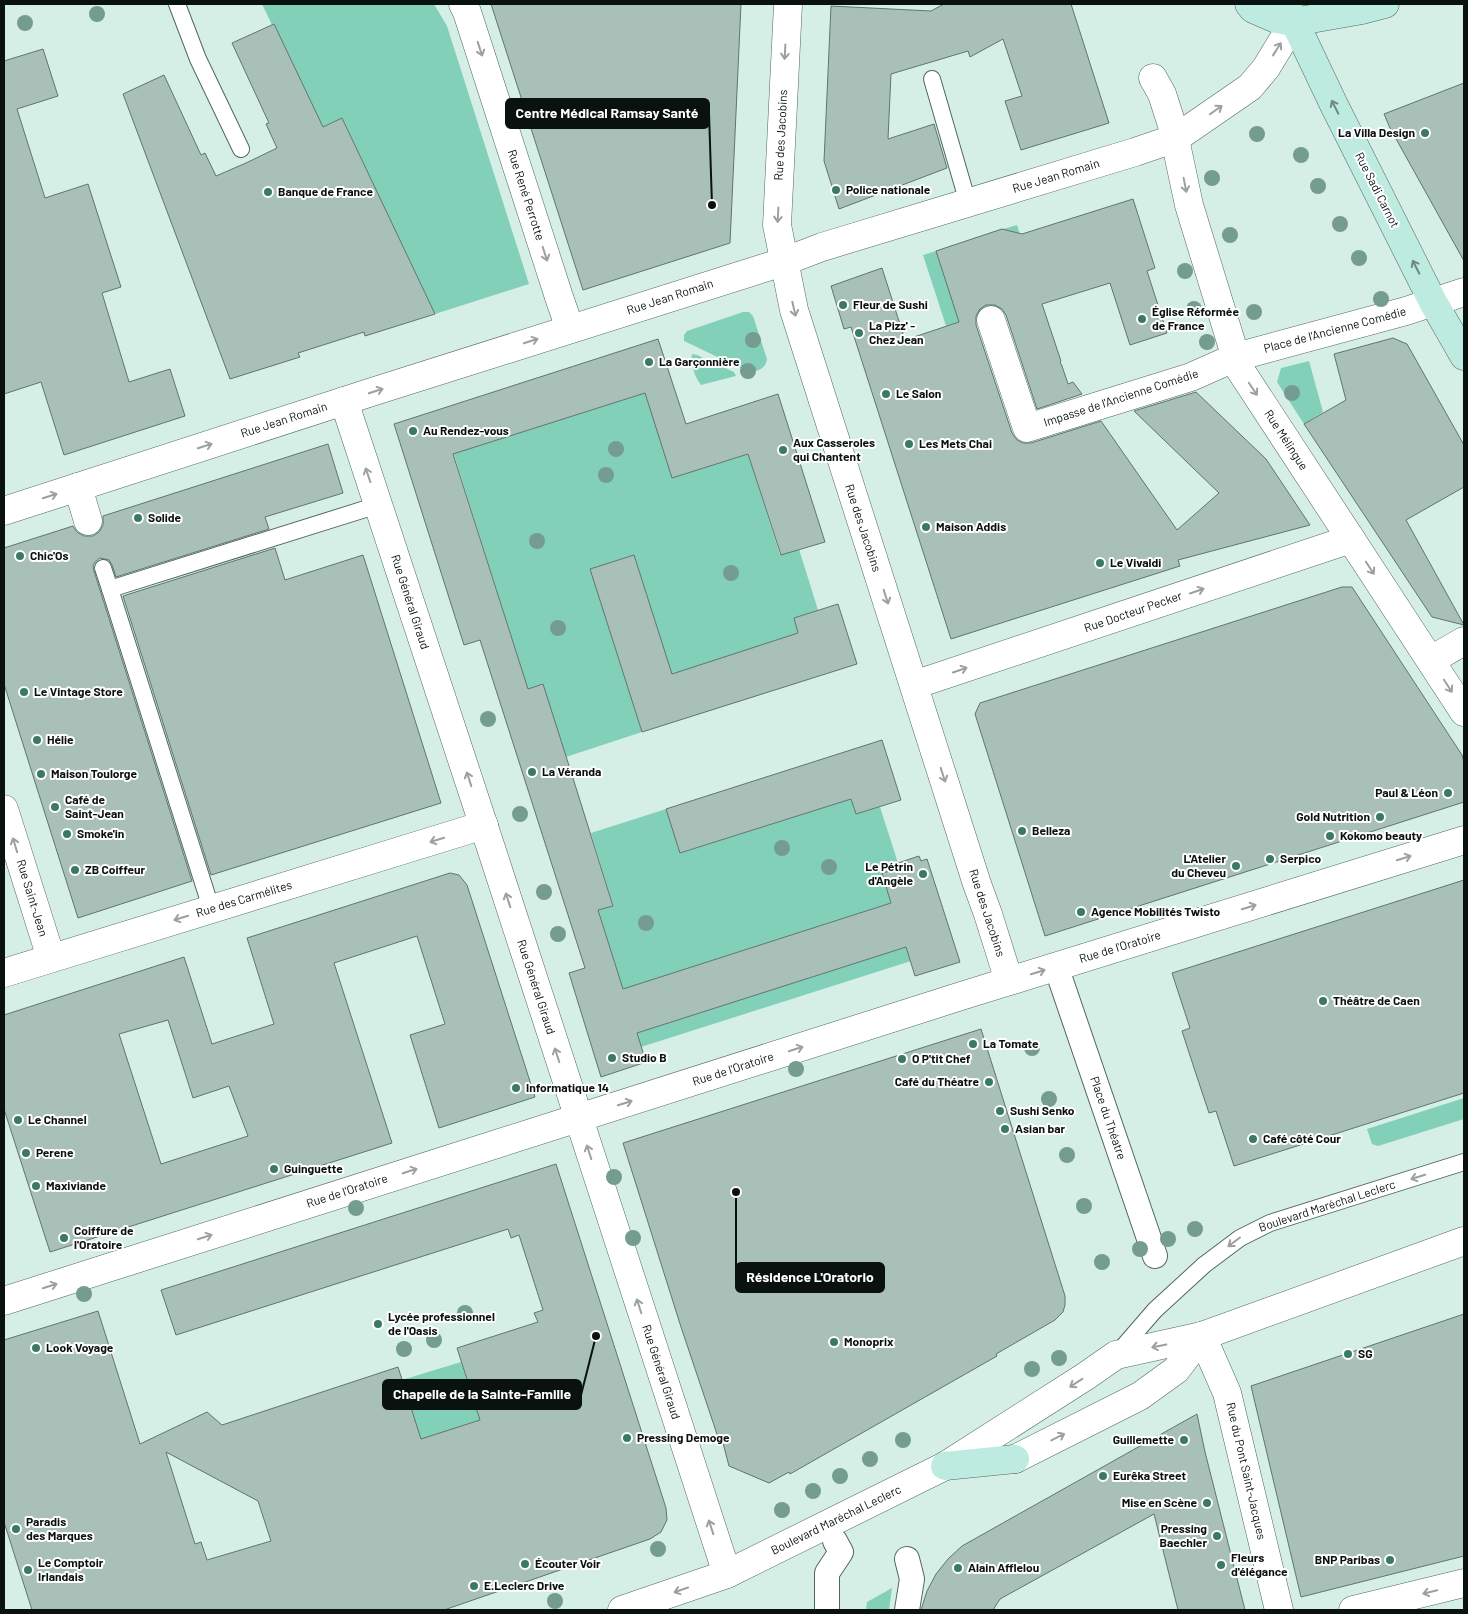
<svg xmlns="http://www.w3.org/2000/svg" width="1468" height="1614" font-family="Barlow,sans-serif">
<rect width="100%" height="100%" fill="#d6efe6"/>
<g fill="#83d0b8">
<path d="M262,4h172l13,22 82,258 -94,30 -93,-196 -28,13 -2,-27 -38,-80 -2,1z"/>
<path d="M1017,225l23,71 -94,30 -23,-71 13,-4 15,46 42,-65z"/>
<path d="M743,312h6l4,4 14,43c-1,10 -11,14 -20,12l-63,-30v-6l3,-4z"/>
<path d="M692,354l5,1 37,17 2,4 -35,9c-6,-7 -11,-22 -9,-31z"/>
<path d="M1309,361l14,51 -19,12 -27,-42 4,-14z"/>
<path d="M673,384l-15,49 14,45 76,-24 32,101 19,-6 19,61 -24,8 4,15 -137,45 6,-20 -33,-103 -44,14 52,163 -76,25 -23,-73 -15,5 -78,-247 19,7z"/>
<path d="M851,799l5,15 24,-7 18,56 -6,2 2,5 -12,4 9,29 -268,86 -25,-79 15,-5 -22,-72 75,-24 15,44z"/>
<path d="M906,947l5,14 -270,86 -4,-14z"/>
<path d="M1464,1098v21l-86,27 -6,-2 -5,-15z"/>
<path d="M461,1362l19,58 -59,19 -19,-59z"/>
<path d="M892,1588l-3,22h-23l1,-8z"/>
</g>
<g fill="#a8c0b7" stroke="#5f756d" fill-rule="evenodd">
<path d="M491,4h250l-11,239 -147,47z"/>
<path d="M944,4h127l38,119 -88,27 -16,-49 17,-5 -19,-57 -33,18 -2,-6 -77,23 -3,65 46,-15 13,44 -108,41 -15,-48 7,-155 100,5z"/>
<path d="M274,24l49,103 19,-9 93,196 -70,22 -1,-4 -66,21 2,4 -70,22 -107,-285 41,-19 37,80 4,-2 11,23 30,-13 31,-15 -11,-24 3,-1 -37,-80z"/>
<path d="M43,49l15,47 -41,13 28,89 43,-14 33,103 -19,6 27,89 41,-13 15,47 -121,39 -23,-73 -37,12v-333z"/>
<path d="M1464,83v178l-74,-133 -6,-14z"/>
<path d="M1133,199l22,69 -8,3 20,62 -37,12 -20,-62 -68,21 19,57 -1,1 2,4 6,18 5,-2 9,12 -45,15 -31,-94 -4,-6 -7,-4h-9l-6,4 -4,7v9l36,108 5,7 6,3h8l70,-22 76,109 42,-37 -85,-82 62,-19 70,67 44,66 -132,35 2,6 -229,73 -100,-312 -7,2 -13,-43 51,-18 23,72 54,-18 -23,-71 66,-22 20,5z"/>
<path d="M1393,338l14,6 57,101v42l-58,33 58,105 -32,-8 -128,-193 42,-24 -12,-46z"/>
<path d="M658,339l28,85 92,-30 47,148 -44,13 -33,-101 -76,24 -27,-85 -192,61 75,235 15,-5 29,91 41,131 -15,4 25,79 268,-86 -9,-30 12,-3 -2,-5 27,-9 2,5 6,-2 33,103 -45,14 -9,-29 -269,86 9,29 -45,15 -32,-104 16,-5 -105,-328 -16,5 -70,-221z"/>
<path d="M328,444l15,49 -78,24 4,12 -153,48 -4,-12 -3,-5 -9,-2 -5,4 -2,4 1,5 98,310 -114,37 -74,-234v-136l69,-22 4,6 7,4h9l6,-4 4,-7v-9z"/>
<path d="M275,548l10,32 78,-25 78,248 -230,72 -88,-279z"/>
<path d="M634,555l38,119 126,-41 -4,-15 44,-14 19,60 -215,68 -52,-163z"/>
<path d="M1342,587h10l110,168 2,7v40l-419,134 -70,-222 5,-11z"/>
<path d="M882,740l19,60 -45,14 -5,-15 -171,54 -14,-44z"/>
<path d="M450,873l9,2 8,10 68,212 -96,31 -29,-93 35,-11 -28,-88 -83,27 58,180 -342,109 -46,-143v-94l180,-58 28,87 62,-20 -27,-86zM168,1020l25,78 36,-12 19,50 -87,28 -42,-130z"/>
<path d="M1464,880v213l-230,73 -18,-55 -7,2 -14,-42 -13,-40 8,-3 -18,-55z"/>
<path d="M981,1029l84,267v9l-2,7 -8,8 -59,34 1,2 -207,118 -1,-2 -20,11 -40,-17 -6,-23h-3l-39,-116 -58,-184z"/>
<path d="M556,1164l110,344 1,12 -6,12 -11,7 -206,71h-412l-28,-88v-182l94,-29 42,133 67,-32 15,13 176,-58 23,72 59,-19 -23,-72 81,-26 -4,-9 9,-3 -24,-75 -8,3 -3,-9 -332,106 -15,-45zM166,1452l92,49 13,40 -64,19 -6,-18 -6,2z"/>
<path d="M1464,1314v242l-163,41 -50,-211z"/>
<path d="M1197,1414l8,38 40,158h-67l-24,-96 -154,85 -7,11h-72l6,-19 9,-17 12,-15 14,-13z"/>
</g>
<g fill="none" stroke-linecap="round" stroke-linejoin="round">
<defs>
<g id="service">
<path d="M177,4l21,55 43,90"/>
<path d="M932,79l36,124"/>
<path d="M103,568l7,21"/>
<path d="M211,908l-101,-319 268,-84"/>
<path d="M1116,1355l39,-45 49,-45 36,-27 30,-15 194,-61"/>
</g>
<g id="pedestrian">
<path d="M1061,981l94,275"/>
<path d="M827,1610v-37l14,-21 -6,-11"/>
<path d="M907,1610l5,-31 -5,-20"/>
</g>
<g id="minor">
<path d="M463,4l4,8 92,285 11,32"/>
<path d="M1153,78l9,16 10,31 17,80 50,163 225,344"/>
<path d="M991,320l36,108 164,-51 45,-20 170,-46 58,-19"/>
<path d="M344,401l148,450 235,723"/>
<path d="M78,487l10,34"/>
<path d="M4,511l371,-120 408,-129 39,-15 313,-95 41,-14 74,-51 16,-19 28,-46"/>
<path d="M1431,660l33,-19"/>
<path d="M914,685l437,-146"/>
<path d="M4,809l47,149"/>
<path d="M4,973l480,-148"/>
<path d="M1202,1336l25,57 52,217"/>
<path d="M1353,1610l111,-27"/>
</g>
<g id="tertiary">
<path d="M788,4l-11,221 17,85 183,574 11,30 21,67"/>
<path d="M4,1301l954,-304 506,-157"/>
<path d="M1015,1459l125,-63 36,-26 26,-34"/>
<path d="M622,1610l105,-36 218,-108 141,-90 30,-21 86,-19 262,-95"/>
</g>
<g id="secondary">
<path d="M1249,4l4,5 23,10 18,3 68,-12 23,-6"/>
<path d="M1286,4l48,101 99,197 31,54"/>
<path d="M945,1466l70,-7"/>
</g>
</defs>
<use href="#service" stroke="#516760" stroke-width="18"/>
<use href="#pedestrian" stroke="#516760" stroke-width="26"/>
<use href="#minor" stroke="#516760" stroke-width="29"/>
<use href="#tertiary" stroke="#516760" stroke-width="29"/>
<use href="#secondary" stroke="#516760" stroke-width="29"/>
<use href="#service" stroke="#fff" stroke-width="16"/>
<use href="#pedestrian" stroke="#fff" stroke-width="24"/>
<use href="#minor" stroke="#fff" stroke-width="28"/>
<use href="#tertiary" stroke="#fff" stroke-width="28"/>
<use href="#secondary" stroke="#beebe0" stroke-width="28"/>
</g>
<g fill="#749c90">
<circle cx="97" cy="14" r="8"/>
<circle cx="25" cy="23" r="8"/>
<circle cx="1257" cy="134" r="8"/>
<circle cx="1301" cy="155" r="8"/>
<circle cx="1212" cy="178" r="8"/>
<circle cx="1318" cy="186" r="8"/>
<circle cx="1340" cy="224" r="8"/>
<circle cx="1230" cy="235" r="8"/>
<circle cx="1359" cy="258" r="8"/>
<circle cx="1185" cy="271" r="8"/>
<circle cx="1381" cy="299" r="8"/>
<circle cx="1194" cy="309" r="8"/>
<circle cx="1254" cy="312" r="8"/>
<circle cx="753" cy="340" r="8"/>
<circle cx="1207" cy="342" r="8"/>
<circle cx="748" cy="371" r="8"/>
<circle cx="1292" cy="393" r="8"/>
<circle cx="616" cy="449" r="8"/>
<circle cx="606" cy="475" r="8"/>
<circle cx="537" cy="541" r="8"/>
<circle cx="731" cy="573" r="8"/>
<circle cx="558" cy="628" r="8"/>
<circle cx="488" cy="719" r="8"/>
<circle cx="520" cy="814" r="8"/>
<circle cx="782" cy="848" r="8"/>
<circle cx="829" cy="867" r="8"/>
<circle cx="544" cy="892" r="8"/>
<circle cx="646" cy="923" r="8"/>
<circle cx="558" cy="934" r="8"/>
<circle cx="1032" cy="1048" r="8"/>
<circle cx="796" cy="1069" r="8"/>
<circle cx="1049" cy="1099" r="8"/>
<circle cx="1067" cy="1155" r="8"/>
<circle cx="614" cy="1177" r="8"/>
<circle cx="1084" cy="1206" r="8"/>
<circle cx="356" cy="1208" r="8"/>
<circle cx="1195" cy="1229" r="8"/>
<circle cx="633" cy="1238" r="8"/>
<circle cx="1168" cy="1239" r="8"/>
<circle cx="1140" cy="1249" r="8"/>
<circle cx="1102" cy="1262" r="8"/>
<circle cx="84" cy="1294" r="8"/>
<circle cx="465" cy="1313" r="8"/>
<circle cx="434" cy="1340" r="8"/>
<circle cx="404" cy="1349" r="8"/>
<circle cx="1059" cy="1358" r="8"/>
<circle cx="1032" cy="1369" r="8"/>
<circle cx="903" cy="1440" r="8"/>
<circle cx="870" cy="1459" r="8"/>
<circle cx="840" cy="1476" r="8"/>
<circle cx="813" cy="1491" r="8"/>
<circle cx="782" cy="1510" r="8"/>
<circle cx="658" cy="1549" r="8"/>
<circle cx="555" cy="1601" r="8"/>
</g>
<defs><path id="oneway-shaft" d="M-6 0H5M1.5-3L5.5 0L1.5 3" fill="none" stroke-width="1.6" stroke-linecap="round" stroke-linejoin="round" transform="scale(1.25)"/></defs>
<g stroke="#9da09f">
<use href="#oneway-shaft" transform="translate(480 49) rotate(72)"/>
<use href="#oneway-shaft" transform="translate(1277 49) rotate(-58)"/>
<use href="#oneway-shaft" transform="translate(785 52) rotate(93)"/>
<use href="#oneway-shaft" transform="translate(1216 110) rotate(-35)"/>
<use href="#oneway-shaft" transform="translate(1185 185) rotate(79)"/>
<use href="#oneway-shaft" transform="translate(778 215) rotate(93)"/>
<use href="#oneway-shaft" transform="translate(545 254) rotate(72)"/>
<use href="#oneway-shaft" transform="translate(794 309) rotate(77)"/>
<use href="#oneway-shaft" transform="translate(531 341) rotate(-18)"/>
<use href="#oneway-shaft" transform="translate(1253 389) rotate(56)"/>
<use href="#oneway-shaft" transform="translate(376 391) rotate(-18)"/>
<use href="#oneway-shaft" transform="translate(205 446) rotate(-18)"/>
<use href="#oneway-shaft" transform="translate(368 475) rotate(-109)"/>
<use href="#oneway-shaft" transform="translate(50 496) rotate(-18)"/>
<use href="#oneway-shaft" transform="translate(1370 568) rotate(57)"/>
<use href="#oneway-shaft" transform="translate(1197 591) rotate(-19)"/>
<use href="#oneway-shaft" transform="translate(886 597) rotate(72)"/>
<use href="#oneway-shaft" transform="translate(960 670) rotate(-19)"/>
<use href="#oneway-shaft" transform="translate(1448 686) rotate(57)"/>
<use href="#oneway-shaft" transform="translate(943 775) rotate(72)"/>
<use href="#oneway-shaft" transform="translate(469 779) rotate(-108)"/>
<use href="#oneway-shaft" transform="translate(437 840) rotate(163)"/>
<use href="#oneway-shaft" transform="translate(15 845) rotate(-107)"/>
<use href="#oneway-shaft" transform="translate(1404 858) rotate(-17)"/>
<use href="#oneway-shaft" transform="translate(508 900) rotate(-108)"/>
<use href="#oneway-shaft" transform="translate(1249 907) rotate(-17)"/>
<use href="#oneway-shaft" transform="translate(181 918) rotate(163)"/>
<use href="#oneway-shaft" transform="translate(1038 972) rotate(-17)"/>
<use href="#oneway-shaft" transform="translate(796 1049) rotate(-18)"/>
<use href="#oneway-shaft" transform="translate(557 1055) rotate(-108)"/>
<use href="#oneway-shaft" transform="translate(625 1103) rotate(-17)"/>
<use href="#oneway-shaft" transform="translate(589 1152) rotate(-108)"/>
<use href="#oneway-shaft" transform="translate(410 1171) rotate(-18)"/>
<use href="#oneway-shaft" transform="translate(1418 1177) rotate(163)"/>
<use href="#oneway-shaft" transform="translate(205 1237) rotate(-18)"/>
<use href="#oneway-shaft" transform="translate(1234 1242) rotate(143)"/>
<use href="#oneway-shaft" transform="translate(50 1286) rotate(-18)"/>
<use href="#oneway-shaft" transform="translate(639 1306) rotate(-108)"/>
<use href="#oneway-shaft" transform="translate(1159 1346) rotate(168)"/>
<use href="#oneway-shaft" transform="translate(1076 1383) rotate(147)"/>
<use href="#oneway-shaft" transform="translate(1058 1437) rotate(-27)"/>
<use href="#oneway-shaft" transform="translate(711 1527) rotate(-108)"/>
<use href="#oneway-shaft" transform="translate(681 1590) rotate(161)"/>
<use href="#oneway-shaft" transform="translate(1430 1592) rotate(166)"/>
</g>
<g stroke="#6d8982">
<use href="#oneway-shaft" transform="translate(1335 107) rotate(-117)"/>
<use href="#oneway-shaft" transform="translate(1416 267) rotate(-117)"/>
</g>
<g fill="#3a7967" stroke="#fff" stroke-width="2">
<circle cx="1425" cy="133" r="5"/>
<circle cx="836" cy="190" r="5"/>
<circle cx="268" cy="192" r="5"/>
<circle cx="843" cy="305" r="5"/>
<circle cx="1142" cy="319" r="5"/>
<circle cx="859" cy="333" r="5"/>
<circle cx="649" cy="362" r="5"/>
<circle cx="886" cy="394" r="5"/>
<circle cx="413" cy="431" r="5"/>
<circle cx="909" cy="444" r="5"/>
<circle cx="783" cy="450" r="5"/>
<circle cx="138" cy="518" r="5"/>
<circle cx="926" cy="527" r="5"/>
<circle cx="20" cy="556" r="5"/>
<circle cx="1100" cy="563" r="5"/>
<circle cx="24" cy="692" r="5"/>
<circle cx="37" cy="740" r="5"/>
<circle cx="532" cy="772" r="5"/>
<circle cx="41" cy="774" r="5"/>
<circle cx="1448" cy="793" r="5"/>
<circle cx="55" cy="807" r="5"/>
<circle cx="1380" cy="817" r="5"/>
<circle cx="1022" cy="831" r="5"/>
<circle cx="67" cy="834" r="5"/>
<circle cx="1330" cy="836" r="5"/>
<circle cx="1270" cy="859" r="5"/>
<circle cx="1236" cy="866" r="5"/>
<circle cx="75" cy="870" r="5"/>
<circle cx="923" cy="874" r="5"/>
<circle cx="1081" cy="912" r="5"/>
<circle cx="1323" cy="1001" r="5"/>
<circle cx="973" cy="1044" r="5"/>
<circle cx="612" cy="1058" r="5"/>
<circle cx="902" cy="1059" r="5"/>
<circle cx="989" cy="1082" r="5"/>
<circle cx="516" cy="1088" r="5"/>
<circle cx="1000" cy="1111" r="5"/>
<circle cx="18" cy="1120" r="5"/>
<circle cx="1005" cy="1129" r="5"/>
<circle cx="1253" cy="1139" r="5"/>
<circle cx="26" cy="1153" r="5"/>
<circle cx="274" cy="1169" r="5"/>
<circle cx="36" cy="1186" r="5"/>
<circle cx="64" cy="1238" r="5"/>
<circle cx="378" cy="1324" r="5"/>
<circle cx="834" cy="1342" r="5"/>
<circle cx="36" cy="1348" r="5"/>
<circle cx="1348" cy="1354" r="5"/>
<circle cx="627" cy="1438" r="5"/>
<circle cx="1184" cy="1440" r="5"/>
<circle cx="1103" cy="1476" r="5"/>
<circle cx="1207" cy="1503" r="5"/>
<circle cx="16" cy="1529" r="5"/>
<circle cx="1217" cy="1536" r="5"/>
<circle cx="1390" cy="1560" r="5"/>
<circle cx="525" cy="1564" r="5"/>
<circle cx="1221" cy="1565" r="5"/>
<circle cx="958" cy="1568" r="5"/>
<circle cx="28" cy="1570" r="5"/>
<circle cx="474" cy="1586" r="5"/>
</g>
<g text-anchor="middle" stroke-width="4" stroke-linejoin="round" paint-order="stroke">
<g font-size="12" font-weight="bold" fill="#0a120f" stroke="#fff" text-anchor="start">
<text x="1415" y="137" text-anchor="end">La Villa Design</text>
<text x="846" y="194">Police nationale</text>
<text x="278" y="196">Banque de France</text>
<text x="853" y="309">Fleur de Sushi</text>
<text x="1152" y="316">Église Réformée<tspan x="1152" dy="14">de France</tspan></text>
<text x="869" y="330">La Pizz' -<tspan x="869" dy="14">Chez Jean</tspan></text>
<text x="659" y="366">La Garçonnière</text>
<text x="896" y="398">Le Salon</text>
<text x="423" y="435">Au Rendez-vous</text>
<text x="793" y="447">Aux Casseroles<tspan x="793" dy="14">qui Chantent</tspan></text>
<text x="919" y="448">Les Mets Chai</text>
<text x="148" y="522">Solide</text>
<text x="936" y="531">Maison Addis</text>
<text x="30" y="560">Chic'Os</text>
<text x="1110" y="567">Le Vivaldi</text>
<text x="34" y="696">Le Vintage Store</text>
<text x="47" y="744">Hélie</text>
<text x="542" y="776">La Véranda</text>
<text x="51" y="778">Maison Toulorge</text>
<text x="1438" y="797" text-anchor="end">Paul &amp; Léon</text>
<text x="65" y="804">Café de<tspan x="65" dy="14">Saint-Jean</tspan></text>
<text x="1370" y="821" text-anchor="end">Gold Nutrition</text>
<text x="1032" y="835">Belleza</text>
<text x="77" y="838">Smoke'in</text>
<text x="1340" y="840">Kokomo beauty</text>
<text x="1226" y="863" text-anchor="end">L'Atelier<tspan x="1226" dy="14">du Cheveu</tspan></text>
<text x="1280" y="863">Serpico</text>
<text x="913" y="871" text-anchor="end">Le Pétrin<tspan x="913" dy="14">d'Angèle</tspan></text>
<text x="85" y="874">ZB Coiffeur</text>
<text x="1091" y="916">Agence Mobilités Twisto</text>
<text x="1333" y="1005">Théâtre de Caen</text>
<text x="983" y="1048">La Tomate</text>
<text x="622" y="1062">Studio B</text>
<text x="912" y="1063">O P'tit Chef</text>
<text x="979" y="1086" text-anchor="end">Café du Théatre</text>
<text x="526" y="1092">Informatique 14</text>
<text x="1010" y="1115">Sushi Senko</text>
<text x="28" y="1124">Le Channel</text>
<text x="1015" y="1133">Asian bar</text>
<text x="1263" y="1143">Café côté Cour</text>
<text x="36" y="1157">Perene</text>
<text x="284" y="1173">Guinguette</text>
<text x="46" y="1190">Maxiviande</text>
<text x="74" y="1235">Coiffure de<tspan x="74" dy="14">l'Oratoire</tspan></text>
<text x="388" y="1321">Lycée professionnel<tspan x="388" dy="14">de l'Oasis</tspan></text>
<text x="844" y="1346">Monoprix</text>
<text x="46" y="1352">Look Voyage</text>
<text x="1358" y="1358">SG</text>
<text x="637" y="1442">Pressing Demoge</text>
<text x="1174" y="1444" text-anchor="end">Guillemette</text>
<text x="1113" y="1480">Eurêka Street</text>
<text x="1197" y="1507" text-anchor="end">Mise en Scène</text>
<text x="26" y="1526">Paradis<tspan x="26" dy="14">des Marques</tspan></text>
<text x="1207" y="1533" text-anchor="end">Pressing<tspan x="1207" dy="14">Baechler</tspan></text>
<text x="1231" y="1562">Fleurs<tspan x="1231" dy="14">d'élégance</tspan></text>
<text x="1380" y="1564" text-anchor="end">BNP Paribas</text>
<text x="38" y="1567">Le Comptoir<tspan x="38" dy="14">Irlandais</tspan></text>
<text x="535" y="1568">Écouter Voir</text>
<text x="968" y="1572">Alain Afflelou</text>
<text x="484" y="1590">E.Leclerc Drive</text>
</g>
<g font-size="12" fill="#0a120f" stroke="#fff">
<text transform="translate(781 135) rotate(-87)" y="4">Rue des Jacobins</text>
<text transform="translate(1056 176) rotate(-17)" y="4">Rue Jean Romain</text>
<text transform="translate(1377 190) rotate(63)" y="4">Rue Sadi Carnot</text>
<text transform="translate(526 195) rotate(72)" y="4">Rue René Perrotte</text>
<text transform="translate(670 297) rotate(-18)" y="4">Rue Jean Romain</text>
<text transform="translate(1335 330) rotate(-15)" y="4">Place de l'Ancienne Comédie</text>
<text transform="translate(1121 398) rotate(-18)" y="4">Impasse de l'Ancienne Comédie</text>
<text transform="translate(284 420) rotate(-18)" y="4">Rue Jean Romain</text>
<text transform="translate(1286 440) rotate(57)" y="4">Rue Mélingue</text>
<text transform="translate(863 528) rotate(72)" y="4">Rue des Jacobins</text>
<text transform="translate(410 602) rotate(72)" y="4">Rue Général Giraud</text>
<text transform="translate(1133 612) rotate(-19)" y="4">Rue Docteur Pecker</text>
<text transform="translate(32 898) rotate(73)" y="4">Rue Saint-Jean</text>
<text transform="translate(244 899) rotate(-17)" y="4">Rue des Carmélites</text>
<text transform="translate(987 913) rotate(72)" y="4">Rue des Jacobins</text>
<text transform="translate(1120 947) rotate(-17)" y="4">Rue de l'Oratoire</text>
<text transform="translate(536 987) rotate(72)" y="4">Rue Général Giraud</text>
<text transform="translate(733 1069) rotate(-18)" y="4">Rue de l'Oratoire</text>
<text transform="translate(1108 1118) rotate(71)" y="4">Place du Théatre</text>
<text transform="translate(347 1191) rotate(-18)" y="4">Rue de l'Oratoire</text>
<text transform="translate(1327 1206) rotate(-18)" y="4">Boulevard Maréchal Leclerc</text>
<text transform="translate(661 1372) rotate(72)" y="4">Rue Général Giraud</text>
<text transform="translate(1246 1471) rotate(77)" y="4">Rue du Pont Saint-Jacques</text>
<text transform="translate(836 1520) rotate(-26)" y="4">Boulevard Maréchal Leclerc</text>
</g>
</g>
<path fill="none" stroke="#0a120f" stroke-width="2" d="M712 205L709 113M736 1192L736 1277M596 1336L581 1395"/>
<g fill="#0a120f" stroke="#fff" stroke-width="2">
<circle cx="712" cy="205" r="5"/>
<circle cx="736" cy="1192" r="5"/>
<circle cx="596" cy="1336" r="5"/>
</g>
<g fill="#0a120f" stroke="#0a120f" stroke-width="2">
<rect x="506" y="99" width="203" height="29" rx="5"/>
<rect x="736" y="1263" width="148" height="29" rx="5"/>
<rect x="383" y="1380" width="198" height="29" rx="5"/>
</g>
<g font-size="14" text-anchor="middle" font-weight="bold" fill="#fff">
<text x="607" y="118">Centre Médical Ramsay Santé</text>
<text x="810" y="1282">Résidence L'Oratorio</text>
<text x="482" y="1399">Chapelle de la Sainte-Famille</text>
</g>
<rect width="1468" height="1614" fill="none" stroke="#0a120f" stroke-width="10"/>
</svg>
